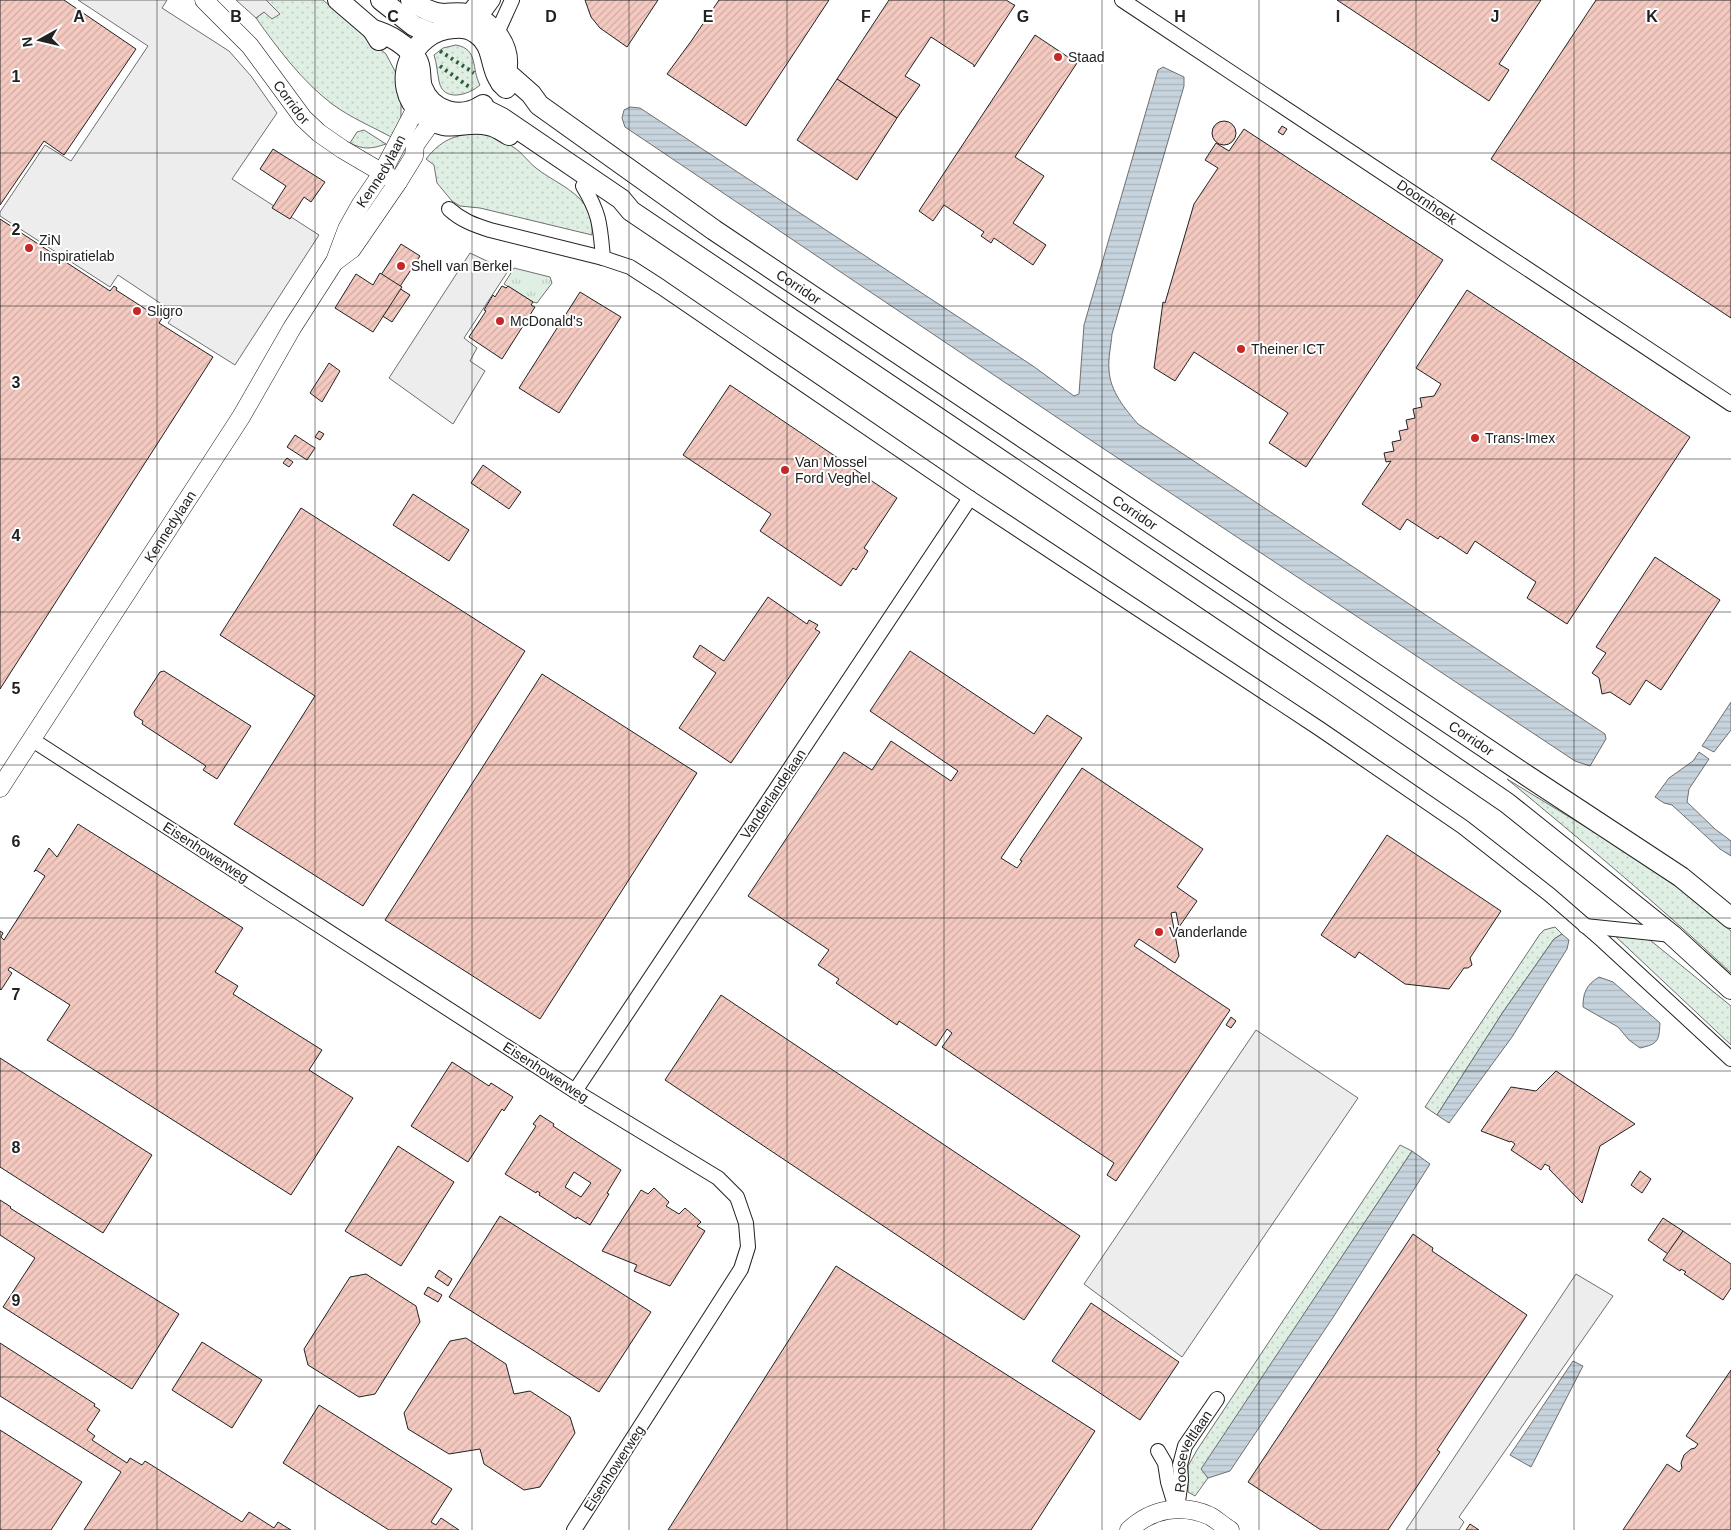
<svg xmlns="http://www.w3.org/2000/svg" width="1731" height="1530" font-family="Arial,sans-serif">
<defs>
<pattern id="grass-dots" width="8" height="8" patternUnits="userSpaceOnUse" patternTransform="scale(1.25)"><rect width="8" height="8" fill="#e0efe3"/><path d="M2 2h.1M6 6h.1" fill="none" stroke="#c0cdc2" stroke-width="1.8" stroke-linecap="round"/></pattern>
<pattern id="park-tufts" width="24" height="20" patternUnits="userSpaceOnUse" patternTransform="scale(1.25)"><rect width="24" height="20" fill="#e0efe3"/><path d="M3 7l-1-3M5 7V3M7 7l1-3M15 17l-1-3M17 17v-4M19 17l1-3" fill="none" stroke="#c0cdc2"/></pattern>
<pattern id="water-rules" width="6" height="5" patternUnits="userSpaceOnUse" patternTransform="scale(1.25)"><rect width="6" height="5" fill="#c7d3dd"/><path d="M0 2.5h6" fill="none" stroke="#abb5bd"/></pattern>
<pattern id="building-hatch" width="6" height="6" patternUnits="userSpaceOnUse" patternTransform="scale(1.25)"><rect width="6" height="6" fill="#f3c9c0"/><path d="M-1 1l2-2M0 6l6-6M5 7l2-2" fill="none" stroke="#d0aca5"/></pattern>
</defs>
<rect width="100%" height="100%" fill="#fff"/>
<g fill="url(#grass-dots)" stroke="#6f6f6f">
<path d="M266,0h57l63,54 11,21 4,23v25l-8,15c-20,-11 -42,-20 -61,-34 -30,-23 -54,-55 -76,-86l8,-6 15,2z"/>
<path d="M456,45c23,4 15,24 24,40 -11,10 -37,18 -41,-4 -2,-9 -2,-17 -5,-26l9,-7z"/>
<path d="M364,130l22,14c-15,5 -22,6 -36,-1l7,-11z"/>
<path d="M478,133c13,1 25,6 35,14 9,5 15,15 23,21 15,12 38,21 49,37 5,9 8,20 7,30l-112,-27 -20,-2 -8,-5 -15,-18 -3,-18 -8,-6c15,-19 28,-24 52,-26z"/>
<path d="M1507,779l120,73 50,35 54,44v42c-72,-68 -148,-131 -224,-194z"/>
<path d="M1555,927l7,7 -8,5 -51,73 -66,103 -12,-8 115,-173 4,-4z"/>
<path d="M1614,935l36,5 81,66v39z"/>
<path d="M1400,1145l12,6 -210,318 6,9 -13,18 -7,-4v-26l9,-16z"/>
</g>
<path fill="url(#park-tufts)" stroke="#6f6f6f" d="M514,268l36,9 2,6 -15,20 -4,-1 -29,-18z"/>
<g fill="#ededed" stroke="#6f6f6f">
<path d="M78,0h89l-5,8 67,43 22,25 26,37 -45,66 87,56 -84,130 -67,-42 7,-10 -57,-38 -8,12 -110,-71v-4l45,-67 26,16 77,-115z"/>
<path d="M236,0h30l14,14 -8,5 -8,-7 -8,6z"/>
<path d="M470,253l38,18 -44,67 13,10 -7,13 15,10 -32,53 -64,-46z"/>
<path d="M1256,1030l102,68 -176,259 -98,-73z"/>
<path d="M1576,1274l37,22 -154,221 5,5 -5,8h-53z"/>
</g>
<g fill="url(#water-rules)" stroke="#6f6f6f">
<path d="M1163,67l21,10v9l-72,248c-1,12 -4,24 -3,36 1,21 16,39 29,54l467,310 1,5 -16,27 -15,-5 -480,-318 -470,-316 -3,-9 2,-8 6,-3 10,1 393,258 41,30 5,-2 5,-69 74,-255z"/>
<path d="M1731,702v28l-17,22 -12,-6z"/>
<path d="M1699,752l10,7 -20,30 -2,13 28,27 16,12v15l-11,-7 -48,-44 -8,-2 -9,-6 14,-19 24,-17z"/>
<path d="M1562,934l7,6 -2,9 -55,88 -63,86 -12,-8 66,-103 51,-73z"/>
<path d="M1599,977l14,5 47,41c-1,18 -2,21 -20,25l-11,-8 -11,-13 -35,-20c0,-14 3,-22 16,-30z"/>
<path d="M1412,1151l18,13 -96,152 -104,155 -22,7 -7,-9z"/>
<path d="M1573,1361l10,5 -52,101 -21,-12z"/>
</g>
<g fill="url(#building-hatch)" stroke="#222" fill-rule="evenodd">
<path d="M0,0h64l72,49 -72,106 -20,-14 -44,64z"/>
<path d="M585,0h73l-31,47 -27,-19 -9,-11z"/>
<path d="M719,0h110l-83,126 -79,-52 25,-34z"/>
<path d="M889,0h117l8,5h1l-41,62v-2l-43,-28 -26,39 15,9 -23,33 -60,-39z"/>
<path d="M1337,0h204l-42,64 10,6 -20,31z"/>
<path d="M1596,0h135v318l-240,-159z"/>
<path d="M1035,35l42,28 -62,94 29,19 -31,47 33,22 -13,20 -39,-27 -3,5 -10,-7 3,-4 -40,-27 -11,16 -14,-10z"/>
<path d="M837,79l60,39 -40,62 -60,-40z"/>
<circle cx="1224" cy="133" r="12"/>
<path d="M1282,126l5,3 -4,6 -5,-3z"/>
<path d="M1244,129l199,131 -137,207 -37,-24 19,-30 -94,-61 -19,29 -21,-13 9,-66 2,1 29,-99 24,-36 -13,-8 11,-17 13,8z"/>
<path d="M273,149l52,33 -14,20 -7,-5 -14,22 -18,-11 14,-22 -26,-17z"/>
<path d="M0,219l110,72 4,-5 3,2 -1,2 42,27 1,-2 4,2 -4,6 54,34 -213,332z"/>
<path d="M401,244l19,12 -21,32 11,7 -18,27 -11,-7 16,-25 -18,-12z"/>
<path d="M380,273l22,14 -29,45 -38,-24 21,-34 17,11z"/>
<path d="M502,286l4,2 2,-2 25,16 -2,3 4,2 -33,52 -33,-22 17,-26 -2,-1 9,-15 2,2z"/>
<path d="M1467,290l223,147 -123,187 -40,-26 9,-16 -61,-41 -8,13 -27,-18 -2,3 -31,-20 -7,11 -38,-26 29,-43 -5,1 -2,-9 10,-2 -2,-9 9,-2 -2,-9 9,-2 -2,-9 9,-2 -2,-9 9,-2 -2,-9 14,-2 7,-12 -25,-16z"/>
<path d="M580,292l41,25 -62,96 -40,-25z"/>
<path d="M329,363l11,8 -18,31 -12,-9z"/>
<path d="M730,385l167,113 -33,50 4,3 -12,19 -3,-2 -12,18 -81,-55 11,-17 -88,-59z"/>
<path d="M319,431l5,3 -4,6 -5,-3z"/>
<path d="M295,435l20,13 -8,12 -20,-13z"/>
<path d="M287,458l6,4 -4,5 -6,-4z"/>
<path d="M483,465l38,27 -12,17 -38,-26z"/>
<path d="M413,494l56,36 -20,31 -56,-36z"/>
<path d="M301,508l224,143 -162,255 -129,-82 81,-128 -95,-61z"/>
<path d="M1655,557l65,43 -59,90 -15,-10 -16,25 -20,-13 -8,2 -3,-16 -7,-5 14,-20 -10,-6z"/>
<path d="M768,597l39,27 2,-4 9,5 -3,4 5,3 -89,131 -52,-35 37,-55 -23,-16 7,-12 24,16z"/>
<path d="M910,651l124,83 13,-19 35,23 -81,120 16,10 5,-7 -2,-1 62,-92 121,81 -26,38 20,14 -18,26 -3,-15 -5,1 8,43 -4,7 -36,-24 -5,7 96,64 -114,171 -9,-6 7,-12 -172,-116 10,-14 -5,-4 -11,17 -37,-25 -2,4 -61,-42 3,-4 -21,-14 11,-15 -81,-54 96,-144 28,18 19,-29 60,40 7,-10 -88,-60z"/>
<path d="M164,671l87,55 -34,53 -14,-9 3,-4 -64,-42 1,-3 -8,-5 -1,-4 26,-40z"/>
<path d="M542,674l155,99 -157,246 -155,-99z"/>
<path d="M78,824l165,104 -28,44 23,14 -5,8 89,56 -13,20 44,28 -62,97 -244,-155 23,-35 -60,-38 -2,3 4,3 -11,17 -1,-1v-58l3,2 -2,4 3,3 41,-64 -9,-6 -2,2 15,-24 8,9z"/>
<path d="M1387,835l114,76 -31,47 2,7 -4,3h-4l-15,21 -44,-5 -46,-32 -4,6 -34,-23z"/>
<path d="M721,995l359,241 -56,84 -359,-240z"/>
<path d="M1231,1017l5,4 -5,7 -5,-3z"/>
<path d="M0,1058l152,97 -49,78 -103,-66z"/>
<path d="M452,1062l37,24 2,-3 22,14 -9,14 -2,-2 -34,53 -57,-36z"/>
<path d="M1556,1071l79,53 -35,22 -18,57 -33,-34 1,-2 -5,-3 -4,6 -30,-20 4,-6 -4,-3 -1,1 -29,-11 30,-44 25,4z"/>
<path d="M540,1115l14,9 -1,2 68,44 -14,23 2,1 -19,31 -13,-8 -1,2 -37,-24 1,-2 -3,-2 -1,2 -31,-19 31,-48 -3,-2zM574,1172l17,11 -10,14 -16,-10z"/>
<path d="M398,1146l56,36 -53,84 -56,-35z"/>
<path d="M1640,1171l11,8 -9,14 -11,-8z"/>
<path d="M654,1188l15,14 -3,4 13,8 6,-6 16,14 -4,4 8,5 -35,55 -36,-15 3,-6 -35,-14 39,-61 7,4z"/>
<path d="M0,1200l11,7 -1,1 169,106 -47,75 -129,-82 32,-49 -35,-23z"/>
<path d="M500,1216l151,96 -52,80 -150,-95z"/>
<path d="M1663,1218l20,13 -15,23 -20,-14z"/>
<path d="M1683,1231l48,33v24l-8,12 -39,-26 2,-2 -5,-3 -1,2 -17,-11z"/>
<path d="M1413,1234l20,14 -1,3 95,64 -90,135 3,2 -52,78h-67l-73,-48z"/>
<path d="M836,1266l259,165 -64,99h-363z"/>
<path d="M439,1270l13,9 -4,7 -13,-9z"/>
<path d="M366,1274l50,32 4,16 -45,72 -16,3 -51,-32 -4,-16 46,-72z"/>
<path d="M428,1287l14,8 -4,7 -14,-8z"/>
<path d="M1091,1303l88,59 -39,58 -88,-59z"/>
<path d="M466,1338l40,26 8,30 16,-3 40,26 5,16 -35,54 -16,3 -40,-26 -4,-15 -31,5 -41,-25 -4,-16 15,-24 31,-48z"/>
<path d="M202,1342l60,38 -30,48 -60,-38z"/>
<path d="M0,1343l95,61 -1,2 6,4 -13,20 8,6 -3,4 35,23 3,-5 12,7 3,-4 97,61 7,-10 25,16 4,-6 13,8h-207l37,-58 -121,-76z"/>
<path d="M1731,1370v160h-108l44,-66 12,8 3,-4 -1,-5 3,-8 7,-6 4,-1 3,-4 -12,-8z"/>
<path d="M319,1405l133,84 -21,33 5,3 5,-7 18,12h-70l-106,-67z"/>
<path d="M0,1430l82,52 -31,48h-49l-2,-1z"/>
<path d="M1470,1524l9,6h-13z"/>
</g>
<g fill="none" stroke-linecap="round" stroke-linejoin="round">
<defs>
<g id="minor">
<path d="M1122,0l609,404"/>
<path d="M467,14l11,-14"/>
<path d="M479,19l14,-19"/>
<path d="M497,33l15,-33"/>
<path d="M583,186c17,28 17,39 20,72"/>
<path d="M449,209c12,11 25,16 41,21l113,28 27,9 31,20 309,211 350,231 143,98 87,68 53,46 128,118"/>
<path d="M31,739l544,352 143,87 19,19 9,26 2,24 -7,22 -167,261"/>
<path d="M1585,926l87,9"/>
<path d="M575,1091l395,-593"/>
<path d="M1158,1451l7,12 3,19 7,23"/>
<path id="s1" d="M1177,1509l4,-29 -1,-15 5,-19 32,-47"/>
</g>
<g id="tertiary">
<path id="s2" d="M204,0l46,46 53,72 16,15 23,16 56,33"/>
<path d="M336,261l16,-12 46,-67 16,-26 1,-11 17,-24"/>
<path id="s3" d="M0,788l241,-371 51,-89 43,-67 12,-32 14,-25 21,-31 34,-65"/>
<path d="M1129,1530c22,-21 53,-27 81,-14 7,4 13,10 20,14"/>
</g>
<g id="secondary">
<path d="M338,0l35,30 6,10"/>
<path d="M381,0l33,26 18,7"/>
<path d="M411,0c10,7 19,13 32,14 8,0 15,-2 23,0 25,5 46,32 40,58 -1,4 -4,7 -5,11"/>
<path d="M373,30c16,4 35,16 44,30 5,8 2,18 5,27 9,25 39,33 61,18"/>
<path id="s4" d="M506,72l25,22 8,11 175,125 815,547 152,100 50,41"/>
<path d="M506,88c-19,-17 -9,-41 -30,-55 -7,-5 -14,-6 -22,-5 -43,2 -66,57 -32,86 26,22 41,5 66,11 8,1 14,6 21,10"/>
<path d="M480,107l22,11 119,81 10,12 705,475 171,117 165,132 59,54"/>
</g>
</defs>
<use href="#minor" stroke="#222" stroke-width="16"/>
<use href="#tertiary" stroke="#222" stroke-width="19"/>
<use href="#secondary" stroke="#222" stroke-width="22"/>
<use href="#minor" stroke="#fff" stroke-width="14"/>
<use href="#tertiary" stroke="#fff" stroke-width="18"/>
<use href="#secondary" stroke="#fff" stroke-width="20"/>
<g stroke="#2f5e38" stroke-width="4" stroke-dasharray="2.5 4" stroke-linecap="butt">
<path d="M440,51l34,22"/>
<path d="M440,66l32,23"/>
</g>
</g>
<path fill="none" stroke="#222" stroke-width="1" stroke-opacity="0.55" d="M157,0v1530M315,0v1530M472,0v1530M629,0v1530M787,0v1530M944,0v1530M1102,0v1530M1259,0v1530M1416,0v1530M1574,0v1530M0,153h1731M0,306h1731M0,459h1731M0,612h1731M0,765h1731M0,918h1731M0,1071h1731M0,1224h1731M0,1377h1731"/>
<g fill="#c62828" stroke="#fff" stroke-width="2">
<circle cx="1058" cy="57" r="5"/>
<circle cx="29" cy="248" r="5"/>
<circle cx="401" cy="266" r="5"/>
<circle cx="137" cy="311" r="5"/>
<circle cx="500" cy="321" r="5"/>
<circle cx="1241" cy="349" r="5"/>
<circle cx="1475" cy="438" r="5"/>
<circle cx="785" cy="470" r="5"/>
<circle cx="1159" cy="932" r="5"/>
</g>
<g text-anchor="middle" stroke-width="4" stroke-linejoin="round" paint-order="stroke">
<g font-size="14" fill="#222" stroke="#fff" text-anchor="start">
<text x="1068" y="62">Staad</text>
<text x="39" y="245">ZiN<tspan x="39" dy="16">Inspiratielab</tspan></text>
<text x="411" y="271">Shell van Berkel</text>
<text x="147" y="316">Sligro</text>
<text x="510" y="326">McDonald's</text>
<text x="1251" y="354">Theiner ICT</text>
<text x="1485" y="443">Trans-Imex</text>
<text x="795" y="467">Van Mossel<tspan x="795" dy="16">Ford Veghel</tspan></text>
<text x="1169" y="937">Vanderlande</text>
</g>
<g font-size="14" fill="#222" stroke="#fff">
<text dy="5" stroke="none"><textPath href="#s2" startOffset="135">Corridor</textPath></text>
<text dy="5" stroke="none"><textPath href="#s3" startOffset="726">Kennedylaan</textPath></text>
<text transform="translate(1427 202) rotate(34)" y="5">Doornhoek</text>
<text dy="5" stroke="none"><textPath href="#s4" startOffset="364">Corridor</textPath></text>
<text dy="5" stroke="none"><textPath href="#s4" startOffset="769">Corridor</textPath></text>
<text dy="5" stroke="none"><textPath href="#s3" startOffset="312">Kennedylaan</textPath></text>
<text dy="5" stroke="none"><textPath href="#s4" startOffset="1174">Corridor</textPath></text>
<text transform="translate(773 794) rotate(-56)" y="5">Vanderlandelaan</text>
<text transform="translate(206 852) rotate(33)" y="5">Eisenhowerweg</text>
<text transform="translate(546 1072) rotate(33)" y="5">Eisenhowerweg</text>
<text dy="5" stroke="none"><textPath href="#s1" startOffset="61">Rooseveltlaan</textPath></text>
<text transform="translate(614 1468) rotate(-57)" y="5">Eisenhowerweg</text>
</g>
</g>
<g font-size="16" text-anchor="middle" font-weight="bold" fill="#222" stroke="#fff" stroke-width="4" stroke-linejoin="round" paint-order="stroke">
<text x="79" y="22">A</text>
<text x="236" y="22">B</text>
<text x="393" y="22">C</text>
<text x="551" y="22">D</text>
<text x="708" y="22">E</text>
<text x="866" y="22">F</text>
<text x="1023" y="22">G</text>
<text x="1180" y="22">H</text>
<text x="1338" y="22">I</text>
<text x="1495" y="22">J</text>
<text x="1652" y="22">K</text>
<text x="16" y="82">1</text>
<text x="16" y="235">2</text>
<text x="16" y="388">3</text>
<text x="16" y="541">4</text>
<text x="16" y="694">5</text>
<text x="16" y="847">6</text>
<text x="16" y="1000">7</text>
<text x="16" y="1153">8</text>
<text x="16" y="1306">9</text>
</g>
<g transform="translate(40 40) rotate(262)" stroke="#ffffff" stroke-width="4" paint-order="stroke">
<path d="M0-4L9 19L0 12L-9 19Z" fill="#222222"/>
<text y="-8" font-size="14" font-weight="bold" text-anchor="middle" fill="#222222">N</text>
</g>
</svg>
